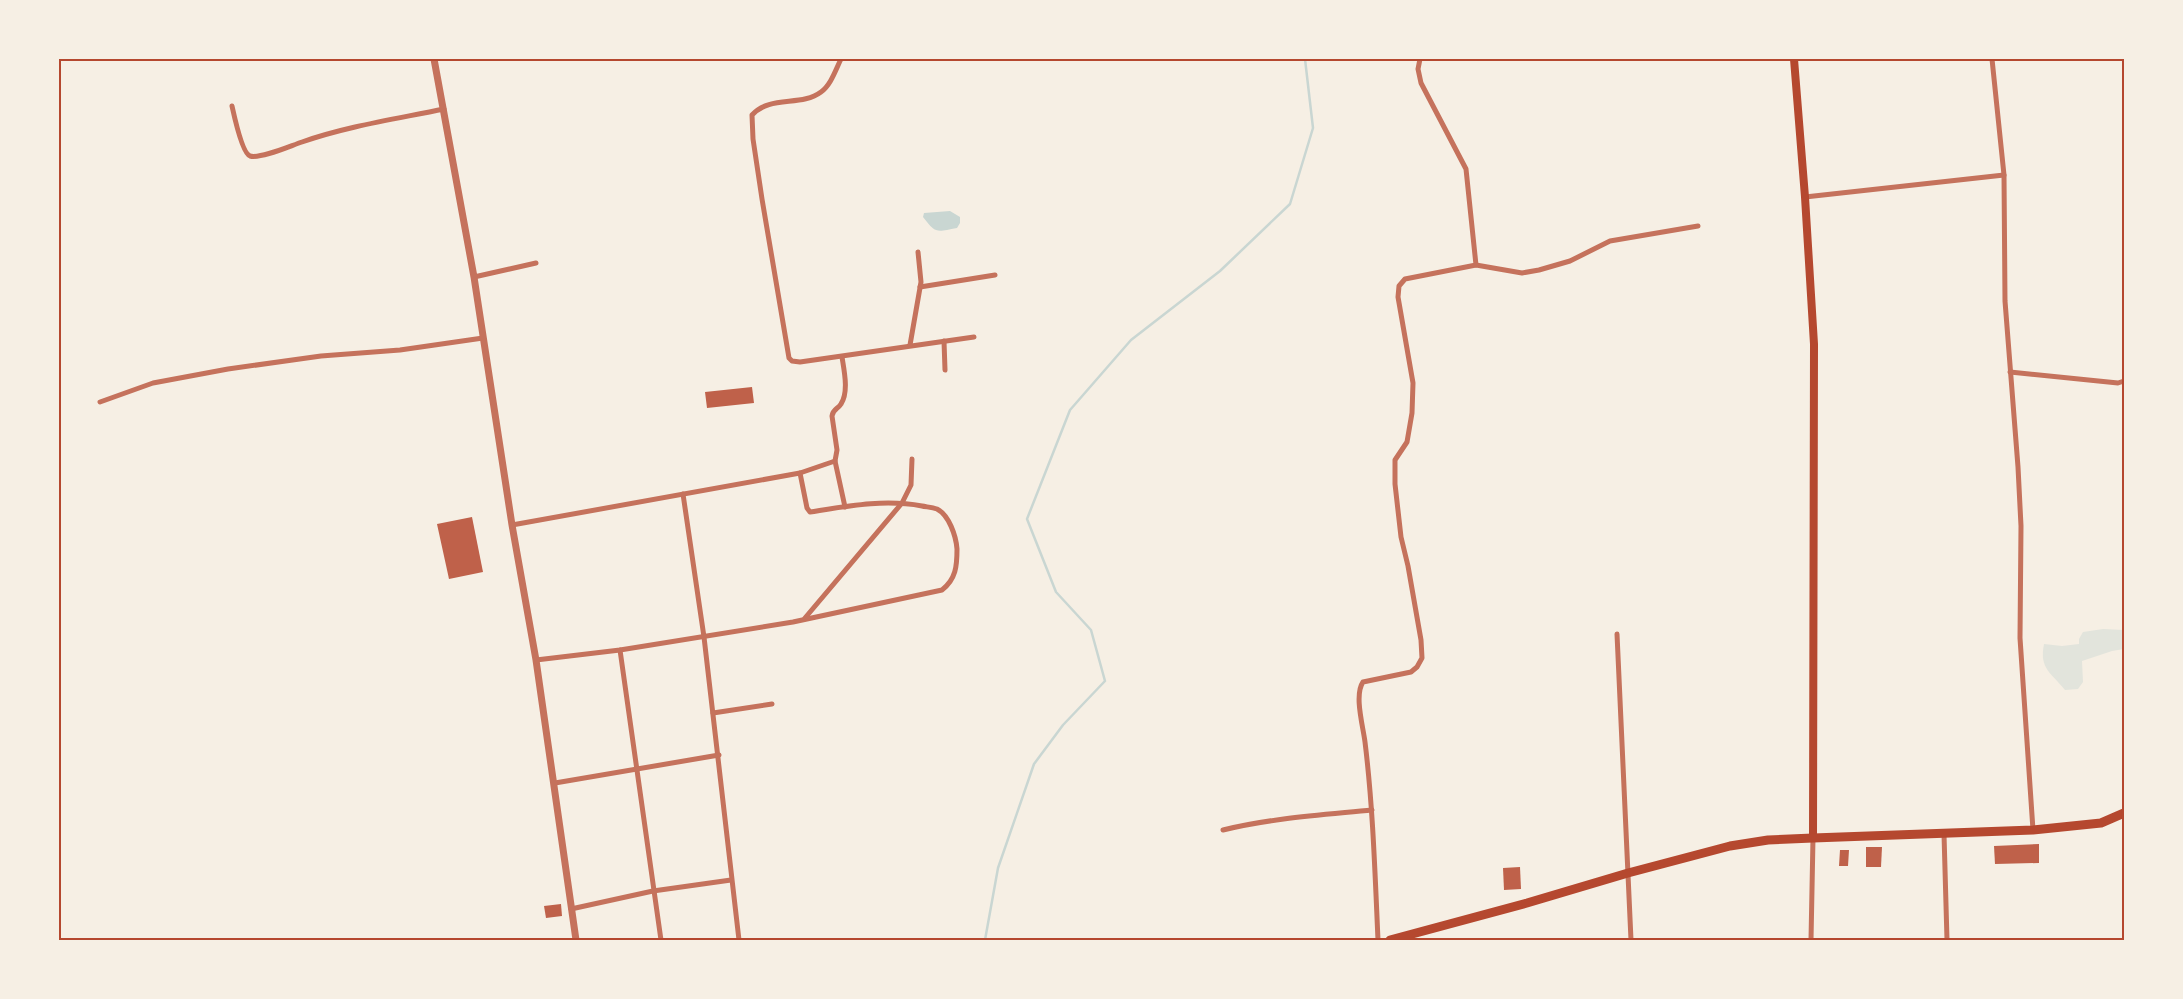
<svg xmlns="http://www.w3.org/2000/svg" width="2183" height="999" font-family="Signika,sans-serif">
<rect width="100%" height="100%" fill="#f6efe4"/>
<path fill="#e2e4dc" d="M2103,629l21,1v19l-12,2 -30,10 1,21 -5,7 -13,1c-14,-18 -26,-21 -21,-46l18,2 17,-2v-5l4,-7z"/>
<path fill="#c9d6d2" d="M950,211l10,6v6l-3,5c-21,4 -21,6 -34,-11l1,-4z"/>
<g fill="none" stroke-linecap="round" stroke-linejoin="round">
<path stroke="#c9d6d2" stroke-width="2.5" d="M985,940l13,-72 36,-104 29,-39 42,-44 -14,-51 -35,-38 -29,-73 43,-109 61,-70 89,-69 70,-67 23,-76 -8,-69"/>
</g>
<g fill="#bf614a">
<path d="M752,387l2,16 -47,5 -2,-16z"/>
<path d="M472,517l11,55 -34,7 -12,-55z"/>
<path d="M2039,844v19l-44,1 -1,-18z"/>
<path d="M1866,847h16l-1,20h-15z"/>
<path d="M1840,850h9l-1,16h-9z"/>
<path d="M1520,867l1,22 -17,1 -1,-22z"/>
<path d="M561,904l1,12 -16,2 -2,-12z"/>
</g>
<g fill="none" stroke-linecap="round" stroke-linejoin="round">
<g stroke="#c5725c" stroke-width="5">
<path d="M841,59c-5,10 -10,26 -20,33 -20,15 -51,3 -69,23l1,24 9,60 27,159 3,3 8,1 174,-25"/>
<path d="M1992,59l12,116 1,126 13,166 3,59 -1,112 13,192"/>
<path d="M232,106c2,9 10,47 18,50 11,3 40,-10 52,-14 46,-16 94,-23 142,-33"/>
<path d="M1805,197l199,-22"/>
<path d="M1476,265l46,8 17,-3 31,-9 40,-20 88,-15"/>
<path d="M474,277l62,-14"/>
<path d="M920,287l75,-12"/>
<path d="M944,341l1,29"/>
<path d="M910,345l11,-63 -3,-30"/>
<path d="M2010,372l108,11 6,-2"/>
<path d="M100,402l53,-19 75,-14 93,-13 79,-6 83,-12"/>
<path d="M835,461l10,46"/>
<path d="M683,494l21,143 35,303"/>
<path d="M512,525l288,-52 35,-12 2,-11 -5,-34c1,-7 6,-7 9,-12 8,-12 3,-34 1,-47"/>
<path d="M805,618l97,-115 9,-18 1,-26"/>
<path d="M1617,634l14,306"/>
<path d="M620,650l41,290"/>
<path d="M536,660l84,-10 173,-28 149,-32c14,-11 15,-24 15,-41 -1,-13 -8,-34 -20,-40 -5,-2 -11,-2 -15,-3 -38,-7 -74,0 -112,6l-3,-4 -7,-35"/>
<path d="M713,713l59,-9"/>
<path d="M555,783l164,-28"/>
<path d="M1223,830c49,-12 99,-15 149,-20"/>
<path d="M1944,834l3,106"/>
<path d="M571,909l82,-18 78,-11"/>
<path d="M1378,940c-3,-66 -5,-133 -13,-198 -2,-16 -11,-47 -2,-60l48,-10 6,-5 5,-9 -1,-18 -13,-74 -7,-29 -6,-53v-24l12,-18 5,-29 1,-30 -15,-86 1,-11 6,-7 71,-14 -10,-96 -45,-86 -3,-14 2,-10"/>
<path d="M1811,940l2,-102"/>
</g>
<path stroke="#c5725c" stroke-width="7" d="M434,59l40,218 38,248 24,135 40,280"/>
<path stroke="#b5482f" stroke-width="8" d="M1794,59l11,138 9,147 -1,494"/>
<path stroke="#b5482f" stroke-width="9" d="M1390,940l137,-37 101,-30 102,-27 38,-6 45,-2 220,-8 68,-7 23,-10"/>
</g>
<rect width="2183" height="999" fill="none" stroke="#f6efe4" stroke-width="120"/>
<rect x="60" y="60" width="2063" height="879" fill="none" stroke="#b5482f" stroke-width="2"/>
</svg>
